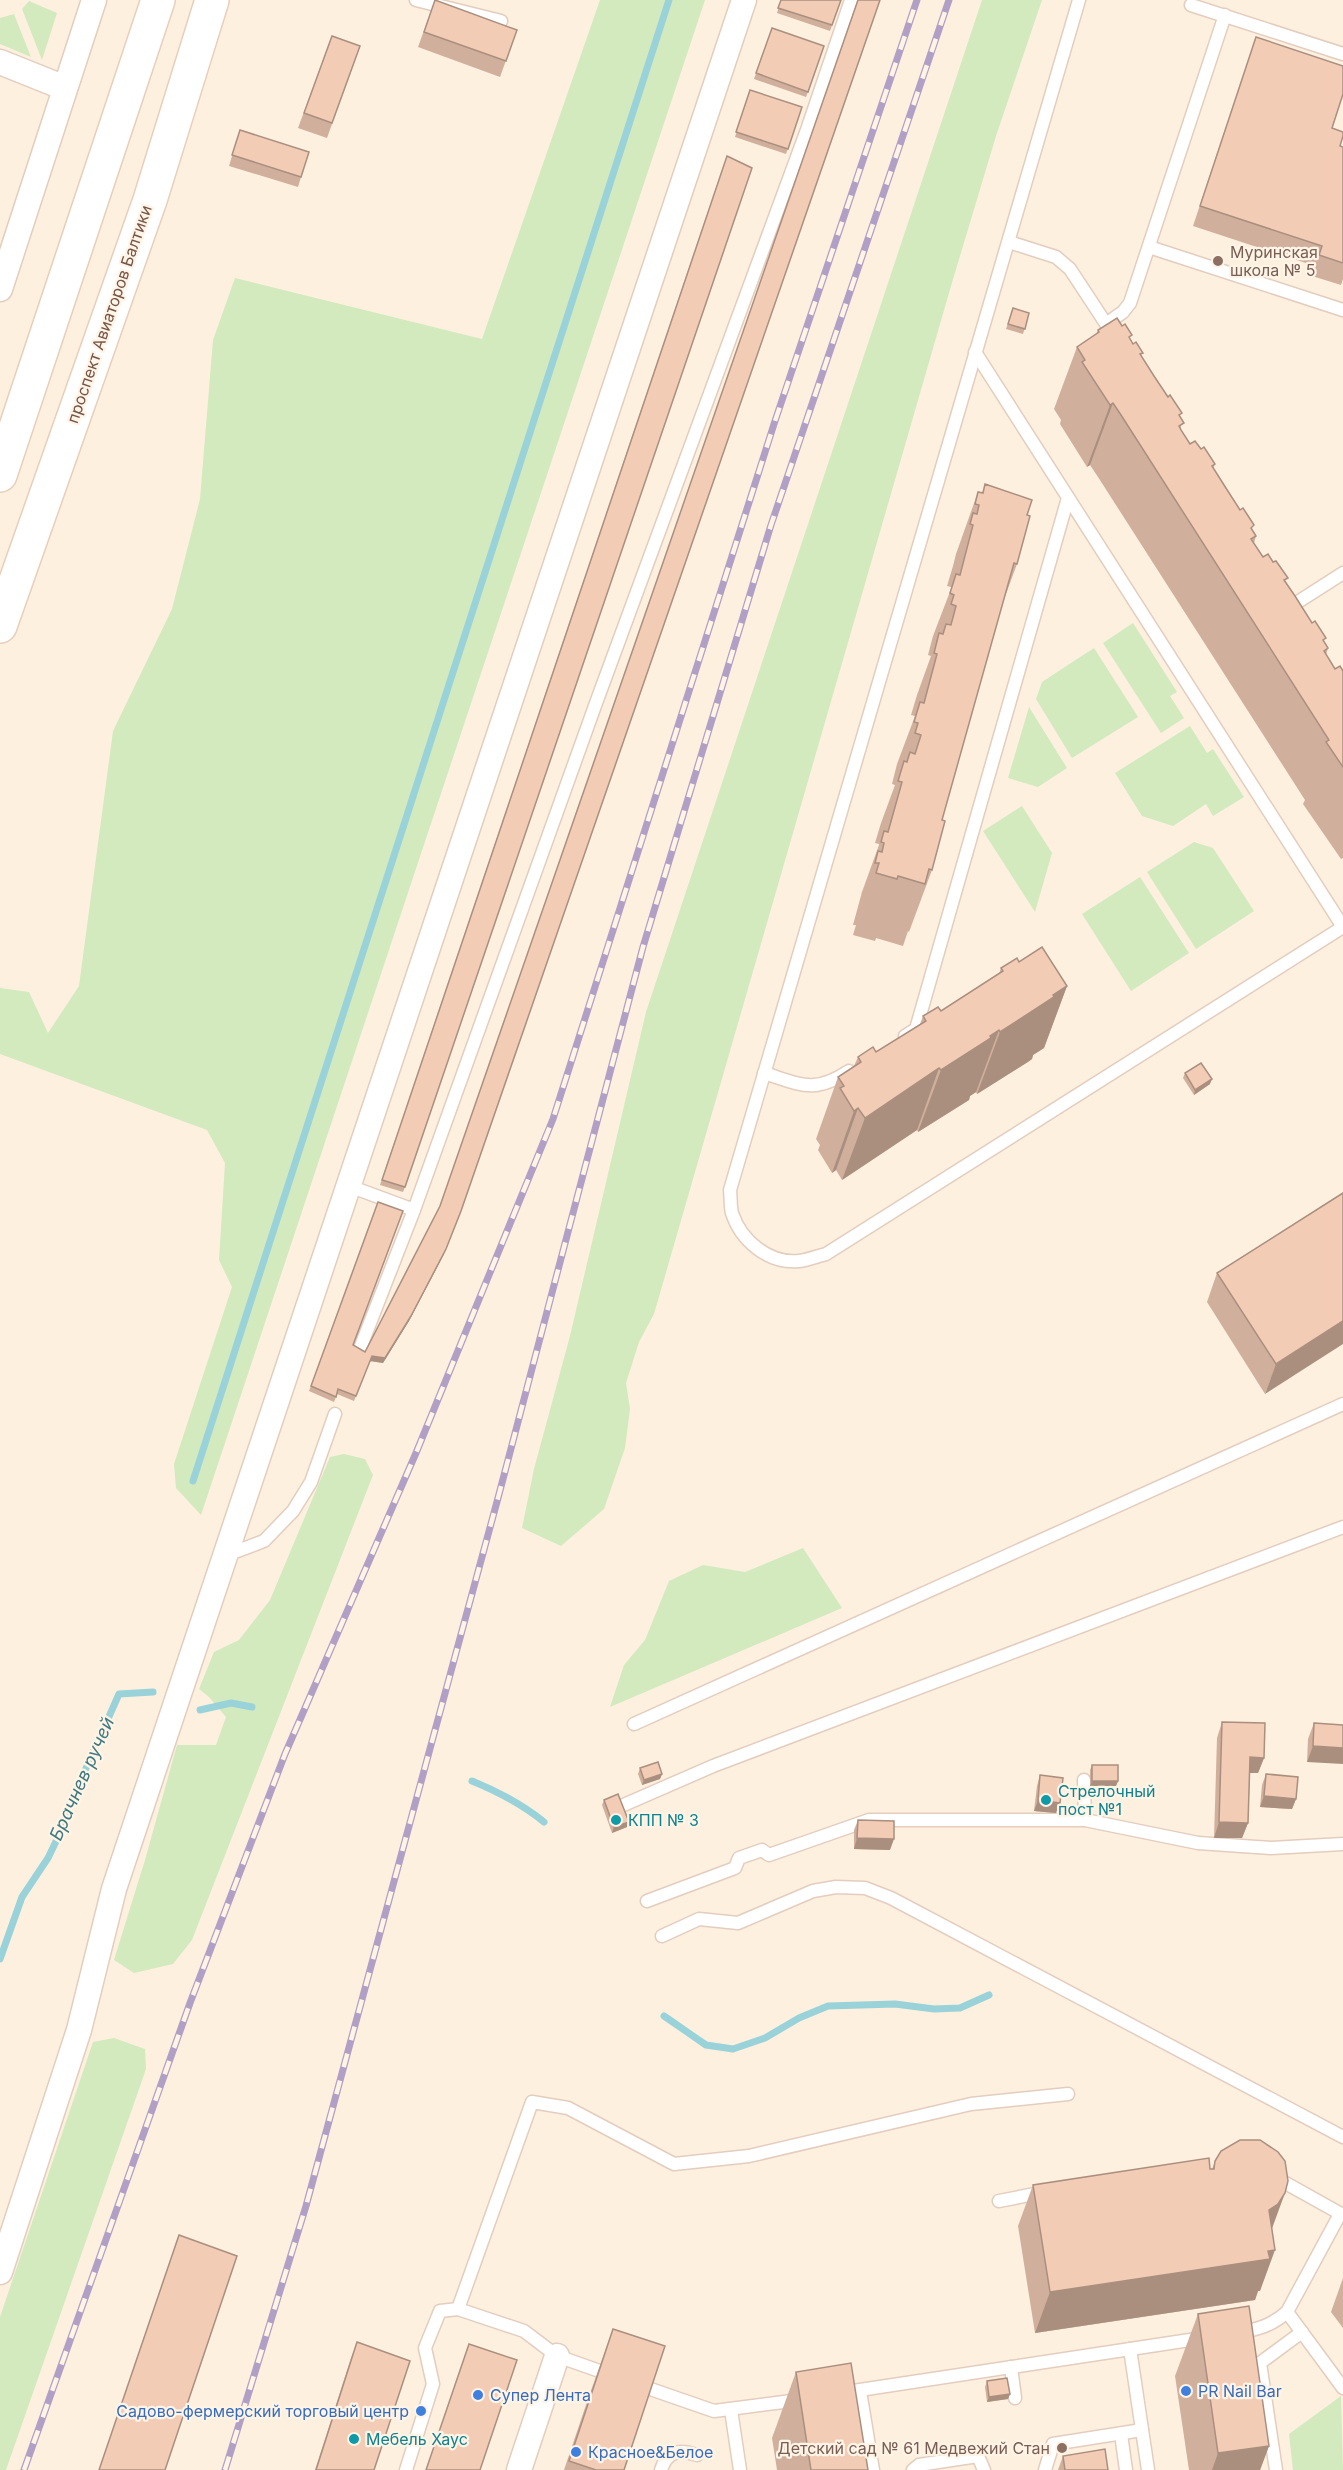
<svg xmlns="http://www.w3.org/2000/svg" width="1343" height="2470" font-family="Inter,sans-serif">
<rect width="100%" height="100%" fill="#fdf0df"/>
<g fill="#d2eabe">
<path d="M600,0h105l-504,1515 -25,-27 -2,-24 58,-177 -13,-27 6,-97 -18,-33 -207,-76v-66l29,4 19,41 31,-47 34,-255 59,-122 28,-110 13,-159 22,-62 247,61z"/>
<path d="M982,0h60l-46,136 -45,150 -297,1028 -15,28 -13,41 4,26 -5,39 -21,61 -43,37 -39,-18 12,-59 36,-133 76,-324z"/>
<path d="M29,1l28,12 -15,47 -20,-51z"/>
<path d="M14,14l17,43 -31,-13v-26z"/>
<path d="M1133,623l44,69 -7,4 14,22 -23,15 -58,-90z"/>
<path d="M1094,648l44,69 -66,41 -36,-59 6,-17z"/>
<path d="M1029,707l38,61 -29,19 -30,-9z"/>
<path d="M1190,726l17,27 6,-4 31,48 -31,19 -7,-12 -33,22 -31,-10 -27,-43z"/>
<path d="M1022,806l30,47 -17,59 -52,-81z"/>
<path d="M1194,842l19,6 41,63 -58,38 -49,-77z"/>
<path d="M1140,877l49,76 -58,38 -49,-77z"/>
<path d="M344,1454l21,5 8,16 -181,465 -19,24 -39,9 -20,-13 31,-100 32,-115h39l10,-28 -17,-20 -10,-8 15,-37 25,-12 31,-40 60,-143z"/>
<path d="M803,1548l39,60 -232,99 14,-42 21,-25 24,-59 34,-16 42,7z"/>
<path d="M114,2038l31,11 1,20 -140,401h-6v-153l93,-275z"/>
<path d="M1341,2396l2,74h-50l-4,-36z"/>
</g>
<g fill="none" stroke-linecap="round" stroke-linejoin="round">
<g stroke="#9ad2d9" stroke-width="7">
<path d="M193,1481l476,-1481"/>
<path d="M200,1710l31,-7 21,4"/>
<path d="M472,1781c27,11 50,23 72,41"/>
<path d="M0,1959l22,-62 26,-39 13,-27 11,-31 47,-106 34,-2"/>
<path d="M664,2016l42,29 27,4 32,-11 34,-20 29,-12 67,-2 39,5 26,-1 29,-13"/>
</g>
<defs>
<g id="lane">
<path d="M416,0l85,21"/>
<path d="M1079,0l-349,1190c1,7 0,16 2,23 9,28 37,51 67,48 9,-1 19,-5 27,-7l517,-327"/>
<path d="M1191,5l152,49"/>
<path d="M1009,242l47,15 14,12 44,67"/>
<path d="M1149,247l194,63"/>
<path d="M1106,324l17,-12 7,-9 95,-288"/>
<path d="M975,352l368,575"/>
<path d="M1290,607l53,-34"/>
<path d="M905,1036l11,-7 152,-531"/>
<path d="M764,1073c38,12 50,21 85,-2"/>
<path d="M349,1186l65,24 182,-507 212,-576 43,-127"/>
<path d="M361,1346l53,-136"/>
<path d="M227,1555l37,-14 29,-30 18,-29 24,-68"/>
<path d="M634,1724l709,-320"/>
<path d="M1084,1780l1,40 113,23 73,5 72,-4"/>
<path d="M619,1807l94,-41 630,-239"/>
<path d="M647,1901l88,-33 4,-10 23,-8 7,5 100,-35h216"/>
<path d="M662,1936l37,-17 39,4 75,-32 23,-4 29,1 26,10 452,239"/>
<path d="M1273,2176l70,39"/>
<path d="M999,2201l46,-9"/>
<path d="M1287,2312l56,76"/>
<path d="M1238,2333c20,-4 33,-7 49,-21l53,-98"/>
<path d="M1130,2349l18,121"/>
<path d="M1011,2367l4,31"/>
<path d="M611,2375l-54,-19 -33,-25 -66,-22 74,-207 36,6 106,56 75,-8 222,-52 97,-10"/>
<path d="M636,2384l78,27 85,-11"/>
<path d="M860,2391l13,79"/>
<path d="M840,2393l363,-55"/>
<path d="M731,2410l9,60"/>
<path d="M1121,2434l5,36"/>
<path d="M406,2470l27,-86 -8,-36 15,-37 18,-2"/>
<path d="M661,2470c6,-19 18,-21 36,-15"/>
<path d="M913,2470l6,-5 59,-9 6,14"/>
<path d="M1045,2470l8,-26 89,-14"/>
<path d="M1276,2470l-16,-107 42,-31"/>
</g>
<g id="street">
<path d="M0,62l65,26"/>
<path d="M0,289l94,-289"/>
<path d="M0,2272l79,-242 35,-141 630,-1889"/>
<path d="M519,2470l38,-114"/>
</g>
<g id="secondary">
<path d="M0,475l158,-475"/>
<path d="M0,626l150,-426 62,-200"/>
</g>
</defs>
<use href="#lane" stroke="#e3cdbe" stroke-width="15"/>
<use href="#street" stroke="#e3cdbe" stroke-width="27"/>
<use href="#secondary" stroke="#e8cebb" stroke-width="36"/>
<use href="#lane" stroke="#fff" stroke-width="12"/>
<use href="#street" stroke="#fff" stroke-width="24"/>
<use href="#secondary" stroke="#fff" stroke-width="33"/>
<defs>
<g id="rail">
<path d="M24,2470l166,-467 95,-249 131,-301 137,-334 221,-695 143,-424"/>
<path d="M225,2470l81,-264 192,-708 145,-551 128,-422 178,-525"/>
</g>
</defs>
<use href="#rail" stroke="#b29fc5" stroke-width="7"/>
<use href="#rail" stroke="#fff4e6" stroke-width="4.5" stroke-dasharray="14" stroke-linecap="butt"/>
</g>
<g fill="#d1af9d">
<path d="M435,0l82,30 -17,47 -82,-30z"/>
<path d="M781,0h60l-11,31 -53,-18z"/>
<path d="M772,28l36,64 -2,5 -52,-18z"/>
<path d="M332,36l28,10 -33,92 -29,-10z"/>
<path d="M1256,37l76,91 8,18 3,1v132l-2,6 -29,-9 3,-10 -122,-40z"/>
<path d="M750,90l52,17 -16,47 -51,-17z"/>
<path d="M240,130l61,47 -3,10 -69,-21z"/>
<path d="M725,161l-320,1026 -2,5 -23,-7z"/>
<path d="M1013,308l16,5 -6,21 -17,-5z"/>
<path d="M1098,330l32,9 50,78 1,13 9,14 11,5 14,15 -2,5 43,67 -2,7 9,14 23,25 42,66 -2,7 9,14 8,2v187l-2,1 -38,-55 2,-4 -207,-323 -8,-12 -3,2 -27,-43 1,-4 -7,-11 23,-62 19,-13z"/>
<path d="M985,484l42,31 -10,49 -14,38 -61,218 -10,50 -23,62 -1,-1 -5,15 -27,-8 -1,3 -22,-6 3,-10h-3l9,-33 17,-47v-1l-4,-1 6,-20 14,-38 -3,-1 5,-20 18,-48 -4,-1 6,-20 14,-39 -3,-1 5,-19 18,-47v-2l-4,-1 6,-20 3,-12 22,-62 4,1z"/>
<path d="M1019,962l48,24 -23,62 -11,7 -1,4 -55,35 -1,-2 -6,4 -1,4 -51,32 -1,-2 -75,50 -6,-10 -4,3 -14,-23 2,-5 -4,-6 22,-62 16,-11 4,-9 18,-5 44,-28 3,-8 18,-5 58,-37 2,-6z"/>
<path d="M1185,1073l25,11 -16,11 -11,-17z"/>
<path d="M1343,1193l-78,201 -58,-92 10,-29z"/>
<path d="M378,1202l-25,143 12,7 79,-98 -35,67 -26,42 -13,-2 -16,40 -17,-7 -3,8 -25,-11z"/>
<path d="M1222,1722l42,36 -6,15h-8l-2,50 -6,15h-28l3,-100z"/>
<path d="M1314,1723l29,2 -36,37 1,-23z"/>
<path d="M1092,1765l26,16 -2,5h-26v-16z"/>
<path d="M640,1768l22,6 -2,5 -18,6 -4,-11z"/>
<path d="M1266,1774l30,25 -4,10 -32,-2 2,-22z"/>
<path d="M1040,1775l16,38 -22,-2 3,-25z"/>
<path d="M604,1800l25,22 -2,5 -15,6 -10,-28z"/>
<path d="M858,1820l32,30 -36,-1v-19z"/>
<path d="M1215,2161l57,68 -12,62h-2l-3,9 -220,33 -17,-107 15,-41 179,-16z"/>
<path d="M1343,2278v50l-12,-16z"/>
<path d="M1198,2314l71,132 -9,24h-71l-14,-94z"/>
<path d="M613,2329l11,141h-60l25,-74z"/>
<path d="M357,2342l17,128h-59l36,-112z"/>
<path d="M796,2372l72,98h-91l-5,-32z"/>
<path d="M987,2381l23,13 -2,5 -21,3 -2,-15z"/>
<path d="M1063,2456l45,14h-50z"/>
</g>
<g fill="#aa8f7f">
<path d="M1113,403l-23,62 -3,2 23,-62z"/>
<path d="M1067,986l-23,62 -11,7 -1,4 -4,3 -51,32 23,-62z"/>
<path d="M999,1030l-23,62 -6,4 -1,4 -51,32 23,-62z"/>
<path d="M939,1068l-22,62 -75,50 23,-62z"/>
<path d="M1212,1079l-2,5 -16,11 1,-5z"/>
<path d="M858,1108l-22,62 -4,3 22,-62z"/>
<path d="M461,1211l-17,43 -35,67 -26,42 -13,-2 -16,40 18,-45z"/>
<path d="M1343,1321v23l-78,50 11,-30z"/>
<path d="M1313,1746l30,2v16l-36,-2z"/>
<path d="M1250,1757l14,1 -6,15h-14z"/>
<path d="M662,1774l-2,5 -18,6 2,-5z"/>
<path d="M1092,1781h26l-2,5h-26z"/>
<path d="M1264,1796l32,3 -4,10 -32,-2z"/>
<path d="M1038,1800l22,3 -4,10 -22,-2z"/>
<path d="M629,1822l-2,5 -15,6 2,-6z"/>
<path d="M1219,1822l29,1 -6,15h-28z"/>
<path d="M857,1838l37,1 -4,11 -36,-1z"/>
<path d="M1285,2193l-15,41 -1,-24z"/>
<path d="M1275,2250l-15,41h-2l-3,9 -220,33 15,-41z"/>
<path d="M1010,2394l-2,5 -21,3 2,-5z"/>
<path d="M1269,2446l-9,24h-48l6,-17z"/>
</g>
<g fill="#f3ccb6" stroke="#aa8f7f" stroke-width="1.5">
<path d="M435,0l82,30 -11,31 -82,-29z"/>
<path d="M781,0h60l-9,25 -54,-17z"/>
<path d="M858,0h22l-419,1211 -15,38 -35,67 -26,42 -13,-2 -16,40 -18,-7 -2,8 -25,-11 67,-184 25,9 -50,134 12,7 75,-146z"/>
<path d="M772,28l52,18 -16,46 -52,-19z"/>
<path d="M332,36l28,10 -28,77 -28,-10z"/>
<path d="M1256,37l87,29v28l-11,34 11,4v4l-3,10 3,1v116l-24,-8 3,-9 -122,-40z"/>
<path d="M750,90l52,17 -14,42 -52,-17z"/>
<path d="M240,130l69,22 -8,25 -69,-22z"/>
<path d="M727,156l25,12 -347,1019 -23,-7z"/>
<path d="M1013,308l16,5 -4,16 -17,-5z"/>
<path d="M1117,318l5,8 3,-2 7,11 -3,2 4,7 3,-2 7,11 -3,1 14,22 14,21 2,-2 12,18 -3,2 5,8 -5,3 2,4 9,14 5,-3 6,8 3,-2 11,17 -3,2 12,19 16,25 3,-2 11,17 -3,3 5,8 -5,3 12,18 5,-3 5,8 3,-1 12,17 -4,2 11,16 17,27 3,-2 11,17 -3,2 5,8 -4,3 11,18 5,-3 3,5v96l-17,-25 3,-2 -208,-325 -8,-12 -3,2 -28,-43 3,-2 -8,-13 22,-15 -1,-2z"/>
<path d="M985,484l47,16 -5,15 3,1 -13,48 -3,-1 -72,257 3,1 -13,49 -3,-1 -4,15 -27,-8 -1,3 -21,-6 3,-10h-4l3,-12 4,1 2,-9 -3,-1 3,-11 4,1 14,-50 -4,-1 6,-20 3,1 3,-10 5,2 6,-19 -6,-2 3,-10 -4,-1 6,-20 4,1 13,-49 -3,-1 5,-20 4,1 3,-10 5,1 5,-19 -5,-2 3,-9 -4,-2 6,-19 4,1 13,-50 -3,-1 3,-11 4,1 2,-9 -4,-1 3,-12 5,1z"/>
<path d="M1042,947l25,39 -14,9 1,2 -54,35 -1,-2 -9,6 1,2 -50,32 -2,-2 -74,50 -7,-10 -4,3 -14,-23 4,-2 -6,-9 23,-15 -3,-5 15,-10 3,5 50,-31 -3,-5 15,-9 3,4 62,-40 -2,-3 16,-10 2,4z"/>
<path d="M1201,1063l11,16 -17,11 -10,-17z"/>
<path d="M1343,1193v128l-67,43 -59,-91z"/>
<path d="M1222,1722l43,1 -1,35 -14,-1 -2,66 -29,-1z"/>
<path d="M1314,1723l29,2v23l-30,-2z"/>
<path d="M658,1762l4,12 -18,6 -4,-12z"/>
<rect x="1092" y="1765" width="26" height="16"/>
<path d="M1266,1774l32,3 -2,22 -32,-3z"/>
<path d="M1040,1775l23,3 -3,25 -22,-3z"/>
<path d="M618,1794l11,28 -15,5 -10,-27z"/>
<path d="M858,1820l36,1v18l-37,-1z"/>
<path d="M1240,2140h20l18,12 7,9 3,20 -3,12 -7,11 -9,6 6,40 -7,1 2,8 -220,33 -17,-107 176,-27 1,11h4l1,-8 6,-10z"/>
<path d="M179,2235l58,21 -72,214h-66z"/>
<path d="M1249,2306l20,140 -51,7 -20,-139z"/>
<path d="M613,2329l52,17 -41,124h-28l-27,-9z"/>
<path d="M357,2342l53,19 -36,109h-58z"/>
<path d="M469,2344l48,16 -37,110h-54z"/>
<path d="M851,2363l17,107h-57l-15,-98z"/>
<path d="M1007,2378l3,16 -21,3 -2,-16z"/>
<path d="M1105,2449l3,21h-43l-2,-14z"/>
</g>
<g fill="#8d6e63" stroke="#fff4e6" stroke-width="2">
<circle cx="1218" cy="261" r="6"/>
<circle cx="1062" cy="2448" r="6"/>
</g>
<g fill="#0f9aa8" stroke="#fff4e6" stroke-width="2">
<circle cx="1046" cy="1800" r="6"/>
<circle cx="616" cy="1820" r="6"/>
<circle cx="354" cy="2439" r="6"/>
</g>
<g fill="#3f7fe0" stroke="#fff4e6" stroke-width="2">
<circle cx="1186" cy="2391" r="6"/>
<circle cx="478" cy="2395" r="6"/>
<circle cx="421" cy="2411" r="6"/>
<circle cx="576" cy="2452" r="6"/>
</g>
<g text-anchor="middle" stroke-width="4.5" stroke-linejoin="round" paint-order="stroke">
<g font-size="16" fill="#785e54" stroke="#fff4e6" text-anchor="start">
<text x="1230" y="258">Муринская<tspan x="1230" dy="18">школа № 5</tspan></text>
<text x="1050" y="2454" text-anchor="end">Детский сад № 61 Медвежий Стан</text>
</g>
<g font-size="16" fill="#745446" stroke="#fff4e6">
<text transform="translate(109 314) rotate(-71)" y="6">проспект Авиаторов Балтики</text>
</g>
<g font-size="16" fill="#0d838f" stroke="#fff4e6" text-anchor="start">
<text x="1058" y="1797">Стрелочный<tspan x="1058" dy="18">пост №1</tspan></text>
<text x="628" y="1826">КПП № 3</text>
<text x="366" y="2445">Мебель Хаус</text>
</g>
<g font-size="16" fill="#366cbe" stroke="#fff4e6" text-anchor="start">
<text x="1198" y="2397">PR Nail Bar</text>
<text x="490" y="2401">Супер Лента</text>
<text x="409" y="2417" text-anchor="end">Садово-фермерский торговый центр</text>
<text x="588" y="2458">Красное&amp;Белое</text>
</g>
<g font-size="18" font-style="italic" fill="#3d7981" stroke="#fff4e6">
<text transform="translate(82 1779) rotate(-66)" y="6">Брачнев ручей</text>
</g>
</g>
</svg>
